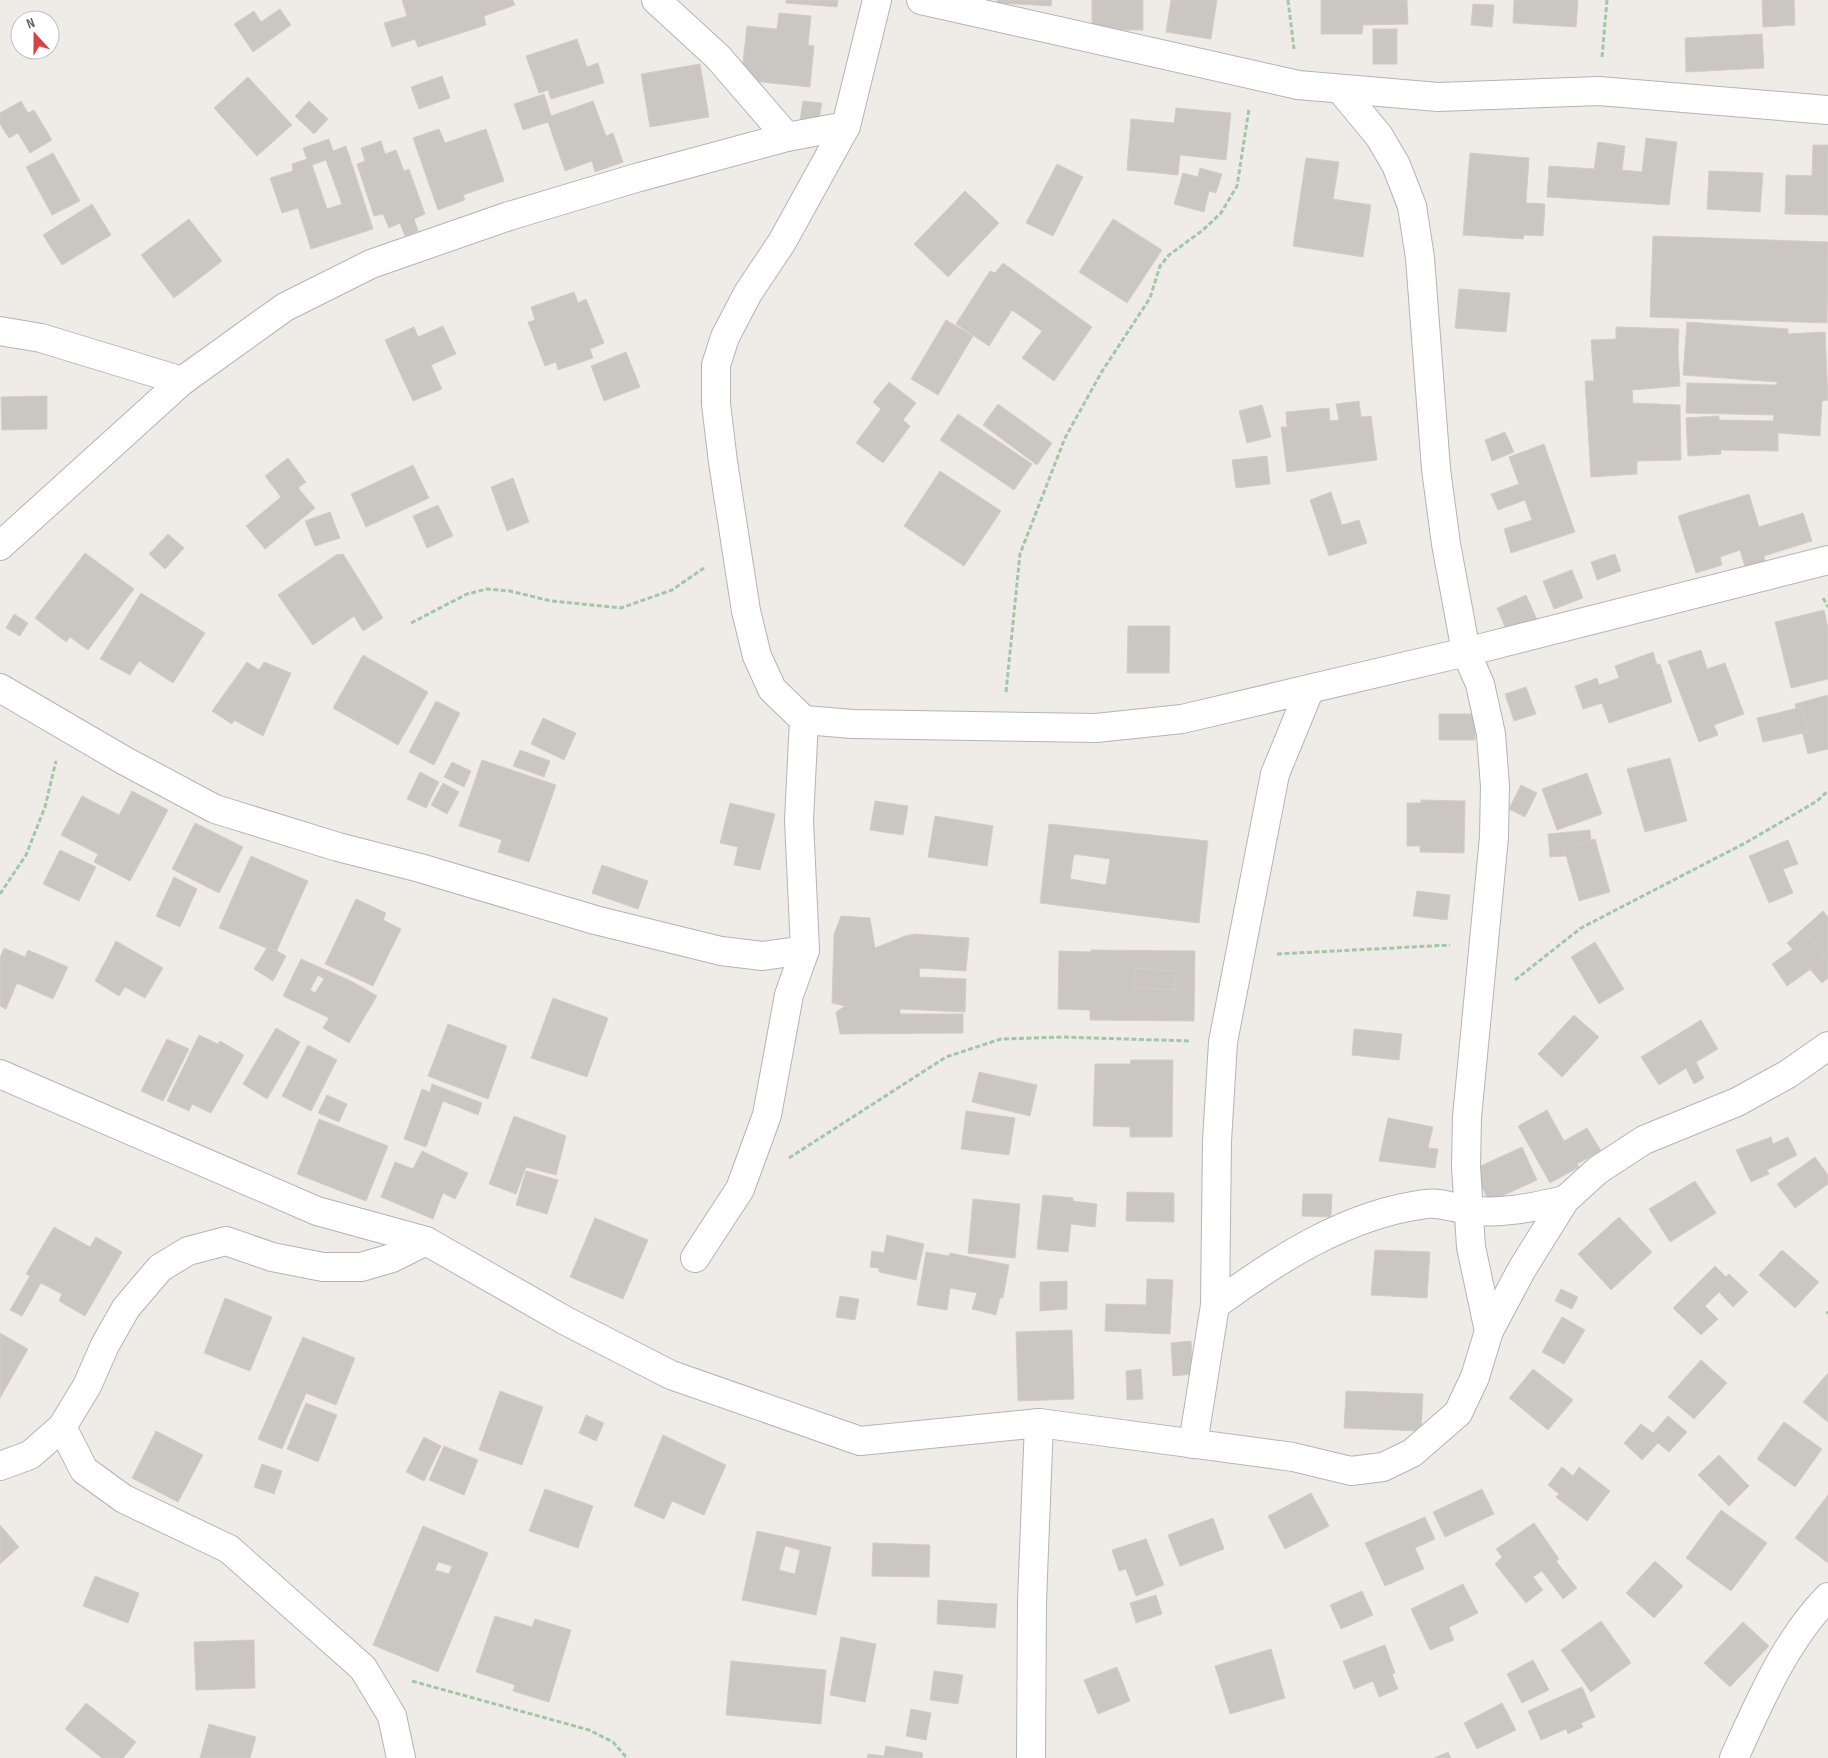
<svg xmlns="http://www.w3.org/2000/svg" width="1828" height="1758" font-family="'Sofia Sans Condensed',sans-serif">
<rect width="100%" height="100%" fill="#efece7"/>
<g fill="#cac7c3" stroke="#d3cdc5" fill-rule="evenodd">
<path d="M402,0h111l2,5 -31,11 2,9 -68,22 -3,-8 -23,8 -8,-24 23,-7z"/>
<path d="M786,0h52l-1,7 -51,-4z"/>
<path d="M997,0h55l-1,6 -54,-3z"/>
<rect x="1092" y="0" width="51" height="30"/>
<path d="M1171,0h46l-6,39 -45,-7z"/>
<path d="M1321,0h86l1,24 -45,1 -1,9h-41z"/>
<path d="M1514,0h64l-2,27 -63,-4z"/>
<path d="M1762,0h32l1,25 -32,2z"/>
<path d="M1473,4l21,1 -2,22 -21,-2z"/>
<path d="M280,9l11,16 -38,27 -19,-28 20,-13 7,11z"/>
<path d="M779,13l32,3 -3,29 6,1 -4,41 -69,-7 6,-54 30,3z"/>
<rect x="1373" y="29" width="24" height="35"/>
<path d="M1762,34l2,34 -78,4 -1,-34z"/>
<path d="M577,39l10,28 11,-4 6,20 -53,16 -3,-9 -9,3 -13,-37z"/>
<path d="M700,64l9,53 -59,10 -9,-53z"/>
<path d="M442,76l8,22 -31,11 -8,-22z"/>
<path d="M248,77l44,48 -35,31 -43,-48z"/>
<path d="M544,94l7,22 42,-15 13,35 7,-3 10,29 -28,10 -3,-11 -27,10 -17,-49 -25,8 -9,-26z"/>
<path d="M21,101l7,12 6,-3 18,30 -22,13 -12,-20 -9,5 -9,-14v-11z"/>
<path d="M309,101l19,18 -14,15 -19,-18z"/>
<path d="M803,101l19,2 -5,27 -18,-3z"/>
<path d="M1176,108l55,5 -5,47 -46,-5 -2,20 -51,-5 4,-51 43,4z"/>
<path d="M439,129l6,14 41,-14 18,52 -41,14 2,5 -27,10 -25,-72z"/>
<path d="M1646,138l31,4 -8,63 -122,-8 2,-31 45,3 4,-27 27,4 -3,24 20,2z"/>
<path d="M329,139l4,12 13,-5 27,83 -62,20 -13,-41 -16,5 -12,-35 23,-7 -1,-7 15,-5 -4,-11zM326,160l16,44 -15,5 -15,-44z"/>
<path d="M381,141l4,13 11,-4 8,21 5,-2 16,45 -11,5 4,12 -13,5 -5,-13 -11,5 -6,-14 -9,2 -17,-52 8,-3 -4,-13z"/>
<path d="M1813,145h15v70l-43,-1 1,-39 26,1z"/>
<path d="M53,153l27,48 -28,14 -26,-48z"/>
<path d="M1470,153l59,5 -3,45 19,1 -2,32 -19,-1 -1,4 -60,-4z"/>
<path d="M1306,158l33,4 -6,37 38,6 -8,52 -70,-11z"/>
<path d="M1057,164l26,13 -30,59 -27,-13z"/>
<path d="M1200,168l22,6 -6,19 -7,-2 -5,21 -30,-8 9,-31 15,4z"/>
<path d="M1709,171l54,2 -3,39 -53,-3z"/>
<path d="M965,191l34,32 -51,54 -34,-33z"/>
<path d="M92,204l19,31 -49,30 -19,-30z"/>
<path d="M189,219l33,42 -48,37 -33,-43z"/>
<path d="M1113,219l49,31 -35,53 -48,-31z"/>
<path d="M1653,236l175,6 -1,81 -177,-6z"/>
<path d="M1003,263l89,64 -38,54 -32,-23 20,-27 -30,-21 -23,36 -33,-22 34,-53 5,2z"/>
<path d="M1459,289l51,4 -4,39 -51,-4z"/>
<path d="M574,292l4,11 8,-4 18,44 -14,6 3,9 -35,12 -2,-8 -11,4 -17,-44 7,-2 -4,-13z"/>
<path d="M946,320l27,16 -35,59 -27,-16z"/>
<path d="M1687,322l101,7v5l37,-2 3,68 -6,1 -2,35 -42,-3v18l-57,-1v4l-33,2 -2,-38 33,-2v4l54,1 1,-6 -88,-2 1,-30 90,2v-3l-94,-7z"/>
<path d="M443,326l13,28 -25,11 11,24 -29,12 -28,-61 29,-13 4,10z"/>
<path d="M1616,327l63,2 -1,22 2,35 -48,4 1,13 47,2 1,55 -44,1v13l-46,3 -6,-96h9l-3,-41 25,-1z"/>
<path d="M626,352l14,35 -36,14 -13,-35z"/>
<path d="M889,382l27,21 -13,17 7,6 -27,37 -27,-20 25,-34 -8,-7z"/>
<path d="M47,396v33l-45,1 -1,-33z"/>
<path d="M1359,401l2,16 10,-1 6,44 -90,12 -6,-45h6l-1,-15 43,-4 1,13 9,-1 -3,-16z"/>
<path d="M998,404l54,39 -15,22 -54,-40z"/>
<path d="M1262,405l9,32 -24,6 -8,-32z"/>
<path d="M958,414l74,50 -18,26 -74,-50z"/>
<path d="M1505,432l9,20 -22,9 -7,-21z"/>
<path d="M1544,444l31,88 -64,21 -7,-24 28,-9 -7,-20 -27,10 -7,-16 28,-10 -10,-27z"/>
<path d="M1267,456l3,28 -34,4 -4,-28z"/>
<path d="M288,458l18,24 -8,6 17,20 -50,41 -19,-23 35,-29 -16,-21z"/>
<path d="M413,465l16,33 -63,29 -15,-33z"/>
<path d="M940,471l61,40 -37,55 -60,-40z"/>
<path d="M513,478l16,44 -22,9 -16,-44z"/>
<path d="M1331,492l11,33 17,-5 8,23 -38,13 -19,-56z"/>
<path d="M1749,494l10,33 44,-14 9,28 -48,15 2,8 -20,6 -6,-20 -20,7 2,8 -26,8 -18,-57z"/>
<path d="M438,505l15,31 -26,12 -14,-32z"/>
<path d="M330,512l10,26 -25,8 -10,-25z"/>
<path d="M168,534l16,14 -19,21 -16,-15z"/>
<path d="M85,553l49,36 -46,61 -18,-13 -4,5 -31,-24z"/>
<path d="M343,554l40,64 -20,13 -9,-15 -41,29 -35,-50 58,-40z"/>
<path d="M1615,554l6,17 -24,9 -6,-18z"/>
<path d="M1572,570l11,28 -29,11 -11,-28z"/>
<path d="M141,593l64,40 -32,50 -34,-22 -9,14 -30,-16z"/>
<path d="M1526,595l12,27 -30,12 -11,-26z"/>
<path d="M1824,610l4,19v50l-37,9 -16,-66z"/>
<path d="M14,614l14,9 -8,13 -14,-8z"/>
<path d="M1128,626h42l-1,47h-42z"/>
<path d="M1701,650l6,19 18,-6 19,51 -30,11 4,10 -19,7 -31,-81z"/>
<path d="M1653,652l4,13 3,-1 12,38 -63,21 -7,-20 -19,6 -8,-23 22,-8 2,7 20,-7 -4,-12z"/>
<path d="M363,655l65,37 -30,53 -65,-37z"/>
<path d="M247,662l12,8 5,-8 27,11 -28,63 -29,-16 -2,4 -20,-13z"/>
<path d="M1526,687l10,27 -22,7 -9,-27z"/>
<path d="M1828,695v54l-20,5 -13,-50z"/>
<path d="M436,701l24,12 -26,52 -25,-13z"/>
<path d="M1802,707l6,25 -45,10 -6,-24z"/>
<path d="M1439,714h37l-1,26h-36z"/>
<path d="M543,718l33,15 -12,27 -33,-16z"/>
<path d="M520,750l30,11 -6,16 -31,-11z"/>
<path d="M1670,758l17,63 -42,11 -18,-63z"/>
<path d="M482,760l74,25 -27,77 -31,-10 4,-12 -43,-14z"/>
<path d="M452,762l19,9 -7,16 -20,-10z"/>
<path d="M420,772l19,10 -13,26 -19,-9z"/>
<path d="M1587,773l15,41 -45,16 -15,-41z"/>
<path d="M443,783l16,9 -12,22 -16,-9z"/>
<path d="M1521,785l16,8 -12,24 -16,-8z"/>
<path d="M132,791l36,19 -38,71 -36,-19 4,-8 -37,-19 21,-39 37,19z"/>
<path d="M1421,800l44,1 -1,52 -44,-1v-6h-13v-43h14z"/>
<path d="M875,801l33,5 -5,29 -33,-5z"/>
<path d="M730,803l45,11 -15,56 -26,-5 4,-18 -18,-4z"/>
<path d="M935,816l58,10 -6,40 -59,-9z"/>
<path d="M195,823l48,24 -24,46 -47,-24z"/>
<path d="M1049,824l159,17 -9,82 -159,-20zM1074,854l36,5 -4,26 -36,-6z"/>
<path d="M1590,830l2,24 -42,3 -2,-23z"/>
<path d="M1595,839l15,53 -31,9 -15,-53z"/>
<path d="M1788,840l10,24 -15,5 10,24 -24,10 -20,-47z"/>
<path d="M60,850l36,17 -17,34 -36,-17z"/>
<path d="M251,856l57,25 -32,71 -57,-24z"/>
<path d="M602,865l46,16 -10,28 -46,-16z"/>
<path d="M174,877l23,12 -17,38 -24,-11z"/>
<path d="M1417,891l33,4 -3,25 -34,-4z"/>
<path d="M356,899l30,14 -3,7 18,9 -28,57 -48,-22z"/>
<path d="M1823,911l5,6v61l-6,5 -35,-40z"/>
<path d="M841,916l29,2 5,30 30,-12 10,-2 54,4 -3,33 -46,-3 -1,9 47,2 -1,33 -65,-3v5h63v19l-123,1 -4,-22 9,-6 -13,-3 2,-69z"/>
<path d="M1810,937l15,22 -38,27 -15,-22z"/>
<path d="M116,941l47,27 -18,30 -20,-11 -6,9 -24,-15z"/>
<path d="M1595,942l29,47 -25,15 -28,-47z"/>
<path d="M268,946l18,10 -13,25 -19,-12z"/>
<path d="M4,948l21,9 3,-7 40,17 -15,32 -36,-16 -11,26 -6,-3v-48z"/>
<path d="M1091,950l104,1 -1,70 -104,-1v-10l-32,-1 1,-58 32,1z"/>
<path d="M301,959l50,22 26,15 -28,47 -26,-15 6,-10 -46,-22zM318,975l6,4 -9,14 -5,-3z"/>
<path d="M1135,968l41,3 -1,19 -41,-2z"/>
<path d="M553,998l55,20 -21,59 -56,-19z"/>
<path d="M1574,1015l25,22 -37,40 -24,-23z"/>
<path d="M1701,1020l17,29 -22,13 8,16 -10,6 -8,-16 -27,17 -18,-28z"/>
<path d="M448,1024l59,22 -19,53 -60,-23z"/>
<path d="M276,1028l24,14 -33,57 -24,-15z"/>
<path d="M1354,1029l48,5 -3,26 -47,-5z"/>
<path d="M199,1035l19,9 2,-3 24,14 -33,58 -19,-9 -3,7 -22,-10z"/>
<path d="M167,1039l22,10 -26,52 -22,-10z"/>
<path d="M308,1045l29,15 -26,51 -29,-15z"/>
<path d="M1131,1060h42l-1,77h-42v-10l-37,-1 2,-62h35z"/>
<path d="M979,1072l58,13 -7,31 -58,-14z"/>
<path d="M432,1084l50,19 -4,12 -35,-14 -17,46 -22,-8 18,-50 8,3z"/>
<path d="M327,1095l20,9 -8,18 -21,-9z"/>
<path d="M1547,1110l17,31 23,-13 14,23 -24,13 2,3 -29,16 -32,-57z"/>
<path d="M966,1111l49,7 -6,37 -48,-6z"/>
<path d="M514,1116l52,20 -10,39 -30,-8 -10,27 -27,-10z"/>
<path d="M1388,1118l45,9 -5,21 10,1 -3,19 -56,-7z"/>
<path d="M319,1119l69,27 -22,55 -69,-27z"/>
<path d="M1771,1137l2,7 15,-7 9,18 -30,15 2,4 -18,8 -15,-32z"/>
<path d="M1522,1147l15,33 -48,22 -15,-33z"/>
<path d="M422,1151l46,22 -13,26 -12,-6 -10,26 -52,-22 14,-35 18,7z"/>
<path d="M1815,1157l13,18v9l-33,24 -18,-24z"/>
<path d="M526,1171l32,9 -11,34 -31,-9z"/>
<path d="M1695,1181l21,32 -46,29 -21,-33z"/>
<path d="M1127,1192l47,1v29l-48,-1z"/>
<path d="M1303,1194h29l-1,23 -29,-1z"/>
<path d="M1043,1195l30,3v3l24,3 -2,23 -24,-3 -3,28 -31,-3z"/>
<path d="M973,1199l47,5 -5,54 -47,-5z"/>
<path d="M1619,1217l33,35 -41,38 -33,-36z"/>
<path d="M595,1218l53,22 -25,59 -53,-22z"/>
<path d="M54,1227l36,20 6,-10 26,15 -37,64 -26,-15 3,-7 -21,-11 -19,33 -12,-6 20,-34 -4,-2z"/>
<path d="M887,1235l37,9 -8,36 -37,-8v-4l-9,-1 2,-16 12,2z"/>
<path d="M1375,1250l55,2 -3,46 -56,-3z"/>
<path d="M1782,1250l37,32 -24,26 -36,-33z"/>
<path d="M926,1252l23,4 1,-3 59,12 -6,33h-3l-4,17 -24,-6 5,-16 -27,-5 -3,22 -30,-5z"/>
<path d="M1715,1266l11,11 3,-3 19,18 -15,15 -14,-15 -14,14 13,13 -17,16 -28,-27z"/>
<path d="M1147,1279l26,1 -3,54 -65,-3 1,-27 40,1z"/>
<path d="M1067,1281v28l-27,2v-29z"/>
<path d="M1561,1289l17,8 -6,12 -17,-8z"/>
<path d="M840,1296l19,3 -4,21 -19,-3z"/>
<path d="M225,1298l47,19 -22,54 -46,-18z"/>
<path d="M1562,1317l23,13 -21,34 -22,-12z"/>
<path d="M1072,1330l2,69 -56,2 -2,-69z"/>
<path d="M0,1333l28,16 -28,49z"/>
<path d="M303,1337l52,21 -19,47 -30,-12 -24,56 -24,-10z"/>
<path d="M1191,1341l2,33 -20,2 -2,-33z"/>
<path d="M1701,1360l26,23 -33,36 -26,-22z"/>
<path d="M1141,1369l2,30 -16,1 -1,-29z"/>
<path d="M1533,1369l40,31 -25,30 -39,-32z"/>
<path d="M1828,1373v49l-25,-20z"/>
<path d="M500,1391l43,16 -21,58 -43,-15z"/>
<path d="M1346,1391l77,3 -2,37 -77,-3z"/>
<path d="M306,1403l31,12 -19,47 -31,-13z"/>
<path d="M586,1415l18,8 -8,18 -17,-8z"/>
<path d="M1668,1416l19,16 -18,20 -11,-9 -16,17 -18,-17 17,-19 12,9z"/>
<path d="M1784,1422l38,27 -27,38 -38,-28z"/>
<path d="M156,1431l47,24 -25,47 -46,-24z"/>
<path d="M663,1435l63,30 -22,50 -32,-14 -8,18 -30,-13z"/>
<path d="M424,1437l17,9 -17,35 -18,-9z"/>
<path d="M444,1446l34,14 -14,35 -35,-15z"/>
<path d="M1719,1455l30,31 -20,20 -31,-31z"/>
<path d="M262,1464l20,7 -8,23 -20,-7z"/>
<path d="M1562,1467l11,9 6,-9 31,24 -23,30 -31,-24 3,-3 -11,-9z"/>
<path d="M545,1489l48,17 -15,42 -49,-17z"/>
<path d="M1482,1489l12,25 -49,23 -12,-25z"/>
<path d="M1311,1493l18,33 -44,23 -17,-33z"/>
<path d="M1828,1495v68l-33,-25z"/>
<path d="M1721,1510l46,33 -36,48 -45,-33z"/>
<path d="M1425,1517l10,22 -20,9 9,21 -39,17 -20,-43z"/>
<path d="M1213,1518l11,31 -44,17 -12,-31z"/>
<path d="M1534,1523l25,36 -3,2 21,27 -14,11 -21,-28 -9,6 10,13 -17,13 -31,-39 7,-7 -6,-8z"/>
<path d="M0,1525l19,22 -19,17z"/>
<path d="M423,1526l65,27 -50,119 -65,-27zM438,1562l14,4 -3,8 -14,-4z"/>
<path d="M757,1531l74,16 -15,68 -74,-15zM785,1546l15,4 -5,24 -16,-4z"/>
<path d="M1146,1539l18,46 -28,11 -10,-27 -7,2 -7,-21z"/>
<path d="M873,1543l57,2 -1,32 -57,-1z"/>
<path d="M1655,1561l28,25 -29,32 -28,-25z"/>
<path d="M95,1576l44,17 -11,30 -45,-17z"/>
<path d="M1463,1584l15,29 -29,14 5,13 -24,10 -19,-41z"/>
<path d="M1362,1591l11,24 -32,14 -11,-24z"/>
<path d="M1156,1595l6,19 -26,9 -6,-20z"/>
<path d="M938,1600l59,4 -2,24 -58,-4z"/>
<path d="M495,1616l37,11 3,-8 36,11 -22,72 -36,-11 2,-6 -39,-13z"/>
<path d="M1601,1621l30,42 -40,29 -30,-42z"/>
<path d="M1743,1622l26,24 -39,41 -26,-24z"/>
<path d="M841,1637l35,7 -11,58 -35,-7z"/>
<path d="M254,1640l1,48 -59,2 -2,-48z"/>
<path d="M1385,1645l10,28 -3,1 6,15 -19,8 -6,-16 -19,8 -11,-28z"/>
<path d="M1271,1649l14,49 -55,16 -15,-48z"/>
<path d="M1533,1660l16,30 -27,13 -15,-29z"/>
<path d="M731,1661l95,9 -5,54 -95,-9z"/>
<path d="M1117,1667l13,34 -32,13 -14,-34z"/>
<path d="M934,1671l29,4 -5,29 -28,-4z"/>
<path d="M1582,1687l13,30 -14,6 2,4 -15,7 -2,-5 -25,11 -13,-29z"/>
<path d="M86,1703l50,39 -13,16h-21l-37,-29z"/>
<path d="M1502,1703l14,27 -39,19 -13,-26z"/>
<path d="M911,1709l20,4 -5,27 -20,-4z"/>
<path d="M209,1724l47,13 -6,21h-50z"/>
<path d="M886,1746l37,7 -1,5h-55l1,-4 16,2z"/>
<path d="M1448,1752l3,6h-17z"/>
</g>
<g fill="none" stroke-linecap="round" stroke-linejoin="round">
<defs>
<g id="minor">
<path d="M656,0l62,57 69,80"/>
<path d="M877,0l-31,126 -64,116 -34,51 -23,44 -9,28v39l7,58 23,149 11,45 15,33 32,31 49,4 243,4 86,-9 284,-67 362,-92"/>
<path d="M921,0l377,85 140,12 161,-6 229,19"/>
<path d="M1340,89l39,47 17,29 16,41 8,52 16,211 10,75 20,108 14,32 11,50 4,52 -1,51 -27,280 -1,49 5,81 18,84"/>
<path d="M0,331l41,7 141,43"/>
<path d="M0,546l182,-165 103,-74 86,-43 138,-48 127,-38 151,-41 59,-11"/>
<path d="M0,688l125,73 90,48 123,38 82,21 175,52 126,31 42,5 42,-6"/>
<path d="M0,1074l317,137 109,30 140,80 105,54 189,66 179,-18 254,34 58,14 32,-4 29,-14 46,-40 17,-36 14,-46 33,-62 43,-69 33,-30 46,-30 93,-38 51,-28 40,-28"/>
<path d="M695,1258l45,-69 27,-74 22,-120 16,-45 -6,-130 5,-100"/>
<path d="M1215,1305c63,-46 132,-91 211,-101 15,-2 27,4 41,6 33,5 67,-3 98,-10"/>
<path d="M62,1427l22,43 40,29 105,50 134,119 29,48 9,42"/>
<path d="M1193,1444l22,-139 2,-164 6,-99 52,-268 34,-83"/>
<path d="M0,1466l30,-11 32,-28 25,-41 18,-41 21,-37 34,-40 28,-17 38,-10 46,16 51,10h38l31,-9 34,-17"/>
<path d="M1031,1758l1,-157 7,-178"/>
<path d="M1734,1758c25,-55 51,-117 94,-161"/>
</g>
</defs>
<use href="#minor" stroke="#b2b4b7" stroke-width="30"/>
<g stroke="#a1c7a7" stroke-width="3" stroke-dasharray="5 2.5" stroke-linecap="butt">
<path d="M1288,0l6,49"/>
<path d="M1602,57l5,-57"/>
<path d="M1823,598l5,9"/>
<path d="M411,623l56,-29 20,-5 23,2 41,10 70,7 51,-18 32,-22"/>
<path d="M1006,692l14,-138 45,-116 36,-65 49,-75 10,-32 9,-11 34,-25 18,-17 16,-27 12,-77"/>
<path d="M0,894l26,-39 19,-48 11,-46"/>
<path d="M1277,954l173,-9"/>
<path d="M1515,980l66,-52 166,-86 70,-41 11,-10"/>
<path d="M789,1158l157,-101 55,-18 61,-2 128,4"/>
<path d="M1826,1313l2,-1"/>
<path d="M412,1681l177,49 24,12 14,16"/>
</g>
<use href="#minor" stroke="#fff" stroke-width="28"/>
</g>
<g transform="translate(35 35) rotate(339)"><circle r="24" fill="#ffffff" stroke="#bfc0c1"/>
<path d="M0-4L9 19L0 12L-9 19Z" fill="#da4146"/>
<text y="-8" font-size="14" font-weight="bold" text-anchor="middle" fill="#5e6265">N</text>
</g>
</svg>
